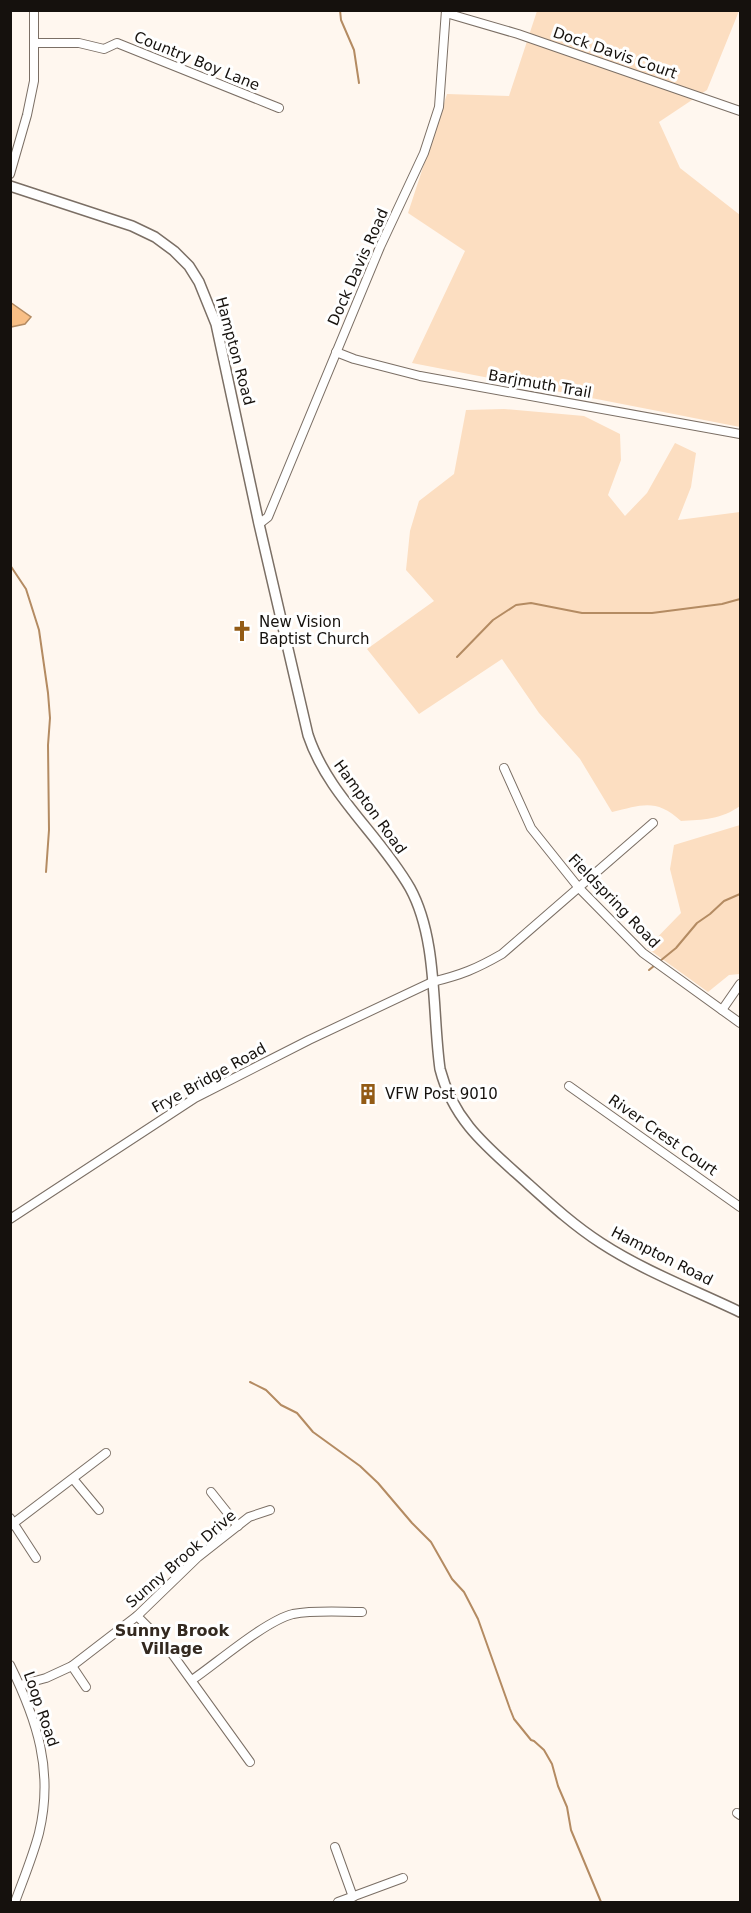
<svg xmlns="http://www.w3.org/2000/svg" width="751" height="1913" font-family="'DejaVu Sans',sans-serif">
<rect width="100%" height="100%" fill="#fff7ef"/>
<g fill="#fcdec1">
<path d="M537,11h202l-32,79 -48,32 21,46 60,47v212l-328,-64 53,-112 -57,-38 39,-119 62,2z"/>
<path d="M504,409l80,7 36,18 1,26 -13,35 17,21 22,-23 28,-50 21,10 -5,34 -13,33 62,-8v294c-18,13 -37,14 -59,15 -25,-23 -39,-16 -69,-9l-32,-53 -41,-46 -37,-54 -83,55 -52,-65 67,-48 -28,-31 4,-39 9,-30 35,-27 12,-64z"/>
<path d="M740,825v149l-11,1 -21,17 -61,-44 34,-35 -11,-44 4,-24z"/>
</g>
<path fill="#f8bf86" stroke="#b48b62" stroke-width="1.5" d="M10,302l21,15 -6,7 -14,3z"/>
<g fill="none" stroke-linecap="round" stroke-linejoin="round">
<g stroke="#b48b62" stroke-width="2">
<path d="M340,10l1,10 13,30 5,33"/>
<path d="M10,565l16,24 13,41 9,63 2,25 -2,27 1,85 -3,42"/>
<path d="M457,657l36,-37 23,-15 15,-2 51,10h70l70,-9 18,-5"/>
<path d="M649,970l27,-22 21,-25 13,-9 14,-13 16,-7"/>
<path d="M250,1382l16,8 15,15 16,8 16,19 47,34 18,17 34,40 19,19 21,37 12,13 14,27 32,90 4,10 17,21 3,1 10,9 8,14 6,22 9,21 4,23 30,72"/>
</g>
<defs>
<g id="minor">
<path d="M446,13l72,21 222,77"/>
<path d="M35,43h44l25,6 13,-6 162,65"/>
<path d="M10,174l17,-59 7,-34v-71"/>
<path d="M336,352l18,7 66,17 320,58"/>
<path d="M259,524l9,-7 112,-270 44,-94 15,-46 7,-97"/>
<path d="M504,768l27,60 48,60 64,65 97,70"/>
<path d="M722,1010l18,-26"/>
<path d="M569,1086l171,121"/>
<path d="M10,1219l185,-121 114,-58 123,-58c29,-7 44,-13 70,-28l151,-131"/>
<path d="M74,1480l25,30"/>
<path d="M211,1492l27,34"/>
<path d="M10,1518l26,40"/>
<path d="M10,1526l96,-73"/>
<path d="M137,1616l28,28 85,118"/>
<path d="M10,1665c27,55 44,106 29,168 -6,23 -16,47 -24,69"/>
<path d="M72,1666l14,21"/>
<path d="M192,1680c25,-17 73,-59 101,-66 22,-4 47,-2 69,-2"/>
<path d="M20,1685l26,-7 26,-12 65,-50 61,-59 51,-40 21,-7"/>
<path d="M737,1813l3,2"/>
<path d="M335,1847l18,50"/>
<path d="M338,1902l65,-24"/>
</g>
<path id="major" d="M10,186l122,40 23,11 19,14 15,15 10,16 17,42 43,200 49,211c20,60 71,99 102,153 28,51 22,124 30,181 12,47 41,73 76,104 28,25 54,50 85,70 43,28 93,47 139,69"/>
</defs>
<use href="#minor" stroke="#7b6f65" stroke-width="10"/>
<use href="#major" stroke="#7b6f65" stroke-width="12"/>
<use href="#minor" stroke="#fff" stroke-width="8"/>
<use href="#major" stroke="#fff" stroke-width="9"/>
</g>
<defs>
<symbol id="church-bare" viewBox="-9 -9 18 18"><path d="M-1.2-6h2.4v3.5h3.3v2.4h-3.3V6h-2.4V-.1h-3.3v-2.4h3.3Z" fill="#935b15" stroke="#fff" stroke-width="2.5" paint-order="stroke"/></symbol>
<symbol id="building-bare" viewBox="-9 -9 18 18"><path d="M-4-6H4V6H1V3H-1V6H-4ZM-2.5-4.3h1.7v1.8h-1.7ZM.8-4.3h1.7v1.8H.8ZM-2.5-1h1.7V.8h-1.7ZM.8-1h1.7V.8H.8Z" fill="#935b15" stroke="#fff" stroke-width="2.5" paint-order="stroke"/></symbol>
</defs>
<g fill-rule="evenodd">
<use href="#church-bare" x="227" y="616" width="30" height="30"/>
<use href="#building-bare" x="353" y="1079" width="30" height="30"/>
</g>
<g text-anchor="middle" stroke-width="6" stroke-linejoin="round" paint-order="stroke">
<g font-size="15" fill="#15110d" stroke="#fff">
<text transform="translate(615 53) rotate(19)" y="5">Dock Davis Court</text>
<text transform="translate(197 61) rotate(22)" y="5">Country Boy Lane</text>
<text transform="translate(358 267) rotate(-66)" y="5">Dock Davis Road</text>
<text transform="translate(235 351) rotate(75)" y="5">Hampton Road</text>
<text transform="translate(540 384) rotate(10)" y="5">Barjmuth Trail</text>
<text transform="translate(370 807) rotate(54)" y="5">Hampton Road</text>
<text transform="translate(614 901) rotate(46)" y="5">Fieldspring Road</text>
<text transform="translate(209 1078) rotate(-29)" y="5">Frye Bridge Road</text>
<text transform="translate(663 1135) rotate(35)" y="5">River Crest Court</text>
<text transform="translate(662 1256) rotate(27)" y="5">Hampton Road</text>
<text transform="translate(181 1559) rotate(-41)" y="5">Sunny Brook Drive</text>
<text transform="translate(41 1709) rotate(71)" y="5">Loop Road</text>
</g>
<g font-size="15" fill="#15110d" stroke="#fff" text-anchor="start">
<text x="259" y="627">New Vision<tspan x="259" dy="17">Baptist Church</tspan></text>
<text x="385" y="1099">VFW Post 9010</text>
</g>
<g font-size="16" font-weight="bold" fill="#332920" stroke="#fff">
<text x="172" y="1636">Sunny Brook<tspan x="172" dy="18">Village</tspan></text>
</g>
</g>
<rect width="751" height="1913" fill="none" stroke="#15110d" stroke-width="24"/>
</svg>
